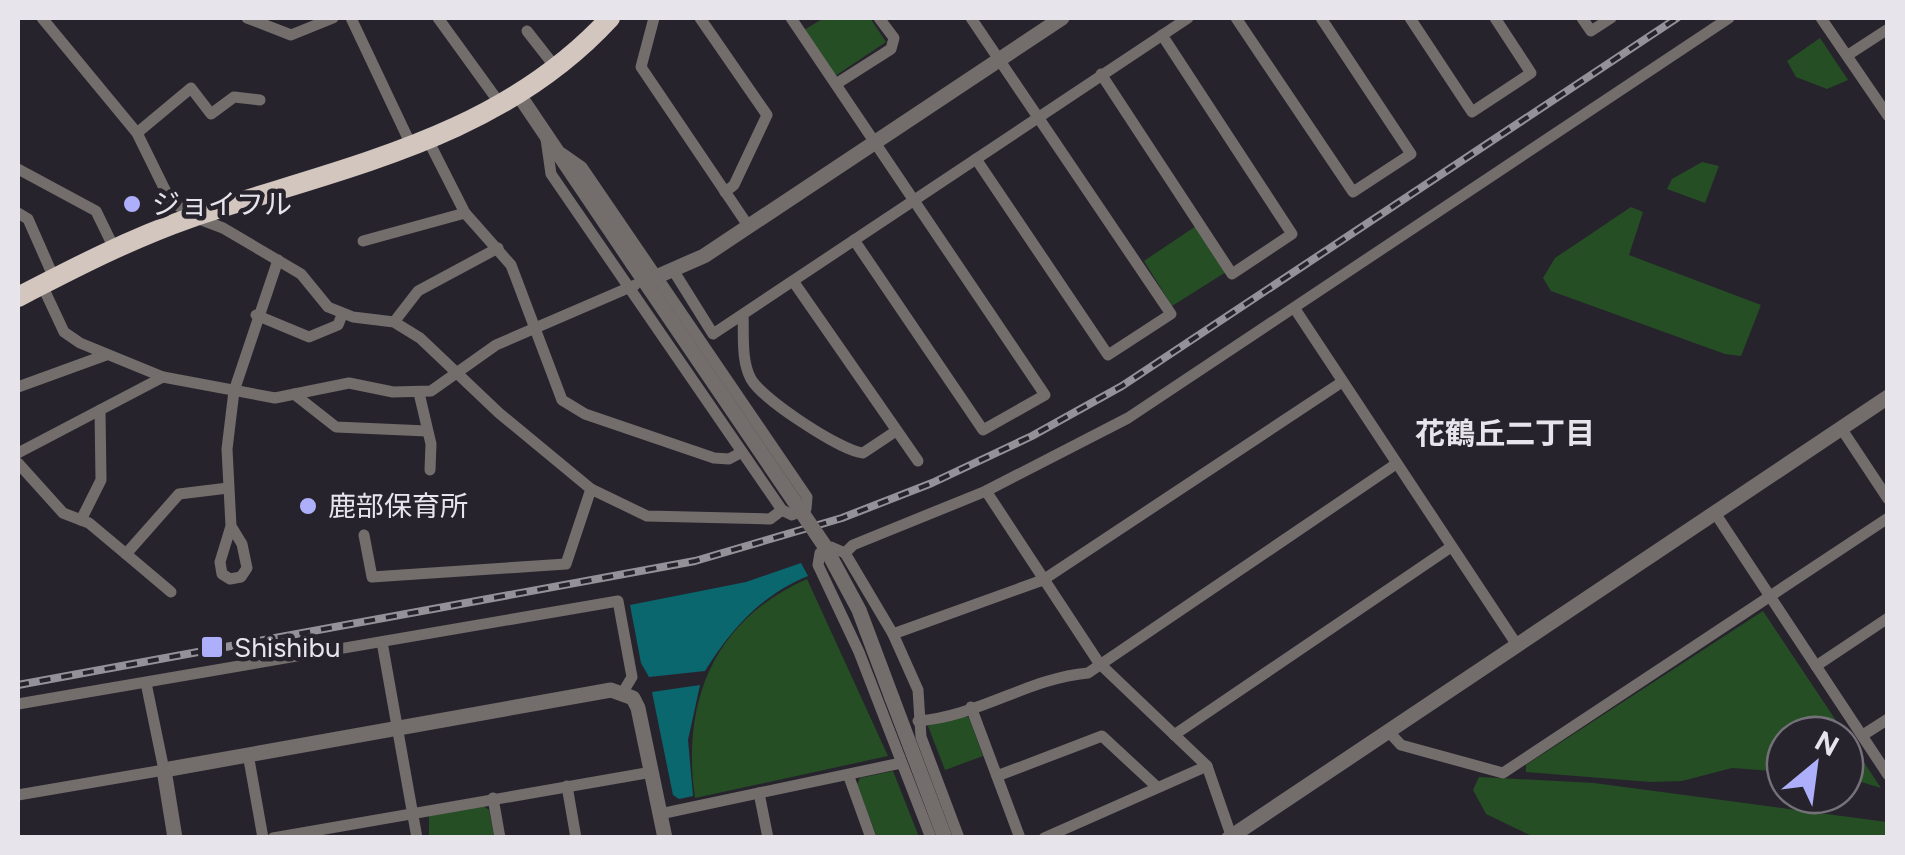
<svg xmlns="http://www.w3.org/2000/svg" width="1905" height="855" font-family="Figtree,'Noto Sans JP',sans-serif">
<rect width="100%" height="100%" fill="#27232d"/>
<g fill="#254e24">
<path d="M824,18h46l16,24 -51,34 -31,-46z"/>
<path d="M1820,38l28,42 -21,9 -31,-12 -9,-16z"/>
<path d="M1702,162l17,4 -14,37 -38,-14 5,-10z"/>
<path d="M1631,207l12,5 -14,43 132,50 -20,51 -16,-2 -174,-63 -8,-13 12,-20z"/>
<path d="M1196,226l30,46 -54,34 -28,-45z"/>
<path d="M807,579l81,177 -193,42c-14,-97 19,-178 112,-219z"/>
<path d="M1763,611l118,177 -36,-11v-42h-60v37l-53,-4 -50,13 -31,1 -125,-10v-7z"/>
<path d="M964,715l5,3 14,38 -38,14 -17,-44z"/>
<path d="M893,771l26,66h-42l-20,-52 3,-7z"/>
<path d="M1479,777l115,6 293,39v15h-353l-48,-23 -13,-24z"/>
<path d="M483,806l6,4 5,27h-65v-21z"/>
</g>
<g fill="#0a676e">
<path d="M801,563l7,13c-48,20 -76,52 -103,95l-56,6 -8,-14 -11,-58 116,-23z"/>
<path d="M700,685l-12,55 5,56 -14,3 -6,-4 -21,-103z"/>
</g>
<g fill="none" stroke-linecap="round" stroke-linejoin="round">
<g stroke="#736d6b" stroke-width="11">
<path d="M42,18l95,115 33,67 24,17 29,11 78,46 27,33 25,10 41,5 26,16 79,75 92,76 56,27 123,3 12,-9"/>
<path d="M247,18l44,17 42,-17"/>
<path d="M351,18l62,131"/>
<path d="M438,18l63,87"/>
<path d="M654,18l-13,49 108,160"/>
<path d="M700,18l67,97 -33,70 -9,7"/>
<path d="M791,18l254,377 -62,35 -129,-190"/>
<path d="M971,18l200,296 -63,41 -132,-196"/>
<path d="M1236,18l117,174 58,-38 -90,-136"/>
<path d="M1410,18l62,94 59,-39 -36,-55"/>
<path d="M1582,18l9,13 20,-13"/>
<path d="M1821,18l67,98"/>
<path d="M527,31l29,37"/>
<path d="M1848,55l40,-26"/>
<path d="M1101,74l131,200 60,-40 -130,-199"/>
<path d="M836,84l55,-35 3,-11 -15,-20"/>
<path d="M137,133l54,-45 20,26 23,-17 26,3"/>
<path d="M546,139l5,35 231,336 10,5 14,-6 1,-12 -225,-330 -20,-14"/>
<path d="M429,142l36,71 46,52 51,135 23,14 129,44 15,1 13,-7"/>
<path d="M18,169l78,42 18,37"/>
<path d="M18,213l10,6 26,59"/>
<path d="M363,241l102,-28"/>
<path d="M673,270l40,64 475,-316"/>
<path d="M793,281l125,180"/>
<path d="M42,285l22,47 16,11 83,34 112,21 74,-15 44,9 38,-1 65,-46 139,-60"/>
<path d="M1295,309l222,336"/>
<path d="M256,315l53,22 29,-12 4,-10"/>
<path d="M743,315c1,20 -2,46 8,64 11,20 90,72 112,74l33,-22"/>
<path d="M394,322l24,-31 80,-43"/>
<path d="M18,387l88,-32"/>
<path d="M419,393l12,51 -1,26"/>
<path d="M294,394l42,33 91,4"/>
<path d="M1841,428l47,71"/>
<path d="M18,453l145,-76"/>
<path d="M18,463l45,50 26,10 37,31 53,-60 49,-6"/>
<path d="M986,491l113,172 108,103 25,72"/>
<path d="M1715,513l173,262"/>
<path d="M81,520l20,-40 -1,-70"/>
<path d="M231,526l11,18 5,24 -6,9 -11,2 -8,-5 -2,-12 11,-36 -4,-77 7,-58 44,-131"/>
<path d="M364,535l8,42 194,-13 25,-75"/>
<path d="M845,553l48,81 150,-54 299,-198"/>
<path d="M126,554l45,38"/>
<path d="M893,634l25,56 3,47 38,101"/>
<path d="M382,642l35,196"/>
<path d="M1816,666l72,-48"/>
<path d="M18,704l600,-103 14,76 -9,15"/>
<path d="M971,707l49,131"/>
<path d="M918,721c59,-4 111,-43 170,-48l308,-209"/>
<path d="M1388,731l13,14 102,28 385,-255"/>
<path d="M1174,735l277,-188"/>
<path d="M1863,735l25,-16"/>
<path d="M248,754l15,84"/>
<path d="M997,776l105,-40 55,51"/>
<path d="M849,777l22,61"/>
<path d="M567,786l9,52"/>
<path d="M759,793l9,45"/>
<path d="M18,795l146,-25 -18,-87"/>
<path d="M493,798l7,40"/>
<path d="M660,814l241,-51"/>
<path d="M273,838l379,-66"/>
<path d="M931,838l-72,-186 -41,-87 2,-12 11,-6 14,6 8,-8 133,-54 142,-73 601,-400"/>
<path d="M1044,838l163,-72"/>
</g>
<g stroke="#736d6b" stroke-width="15">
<path d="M519,95l114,169"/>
<path d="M656,277l48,-21 358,-238"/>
<path d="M892,698l53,140"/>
<path d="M175,838l-11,-68 447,-80 22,8 5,10 27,130"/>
<path d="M1229,838l659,-441"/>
</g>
<path stroke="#d3c6bf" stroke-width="20" d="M18,297c56,-29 112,-58 172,-79 150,-51 308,-78 420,-200"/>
<defs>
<path id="rail" d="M18,685l677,-124 147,-43 90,-35 100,-47 90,-50 555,-368"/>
</defs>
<use href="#rail" stroke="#949198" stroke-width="8"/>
<use href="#rail" stroke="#27232d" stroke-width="4" stroke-dasharray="11" stroke-linecap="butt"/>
<path stroke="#736d6b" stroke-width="15" d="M633,264l191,281 35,65 33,88"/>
</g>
<g fill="#adaffb" stroke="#27232d" stroke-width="4">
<circle cx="132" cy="204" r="10"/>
<circle cx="308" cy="506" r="10"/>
<rect x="200" y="635" width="24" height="24" rx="5"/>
</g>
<g text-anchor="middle" stroke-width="9" stroke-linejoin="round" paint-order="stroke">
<g font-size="28" fill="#e7e5eb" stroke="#27232d" text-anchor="start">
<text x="152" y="214">ジョイフル</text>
<text x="328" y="516">鹿部保育所</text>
<text x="234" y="657">Shishibu</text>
</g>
<g font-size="30" font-weight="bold" fill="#e7e5eb" stroke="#27232d">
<text x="1505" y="444">花鶴丘二丁目</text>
</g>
</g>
<rect width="1905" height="855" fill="none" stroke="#e7e5eb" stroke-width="40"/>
<g transform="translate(1815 765) rotate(29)"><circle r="48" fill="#27232d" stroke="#747179" stroke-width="2.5"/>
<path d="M0-8L18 38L0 25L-18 38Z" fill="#adaffb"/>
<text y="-15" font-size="28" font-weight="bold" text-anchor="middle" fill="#e7e5eb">N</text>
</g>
</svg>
